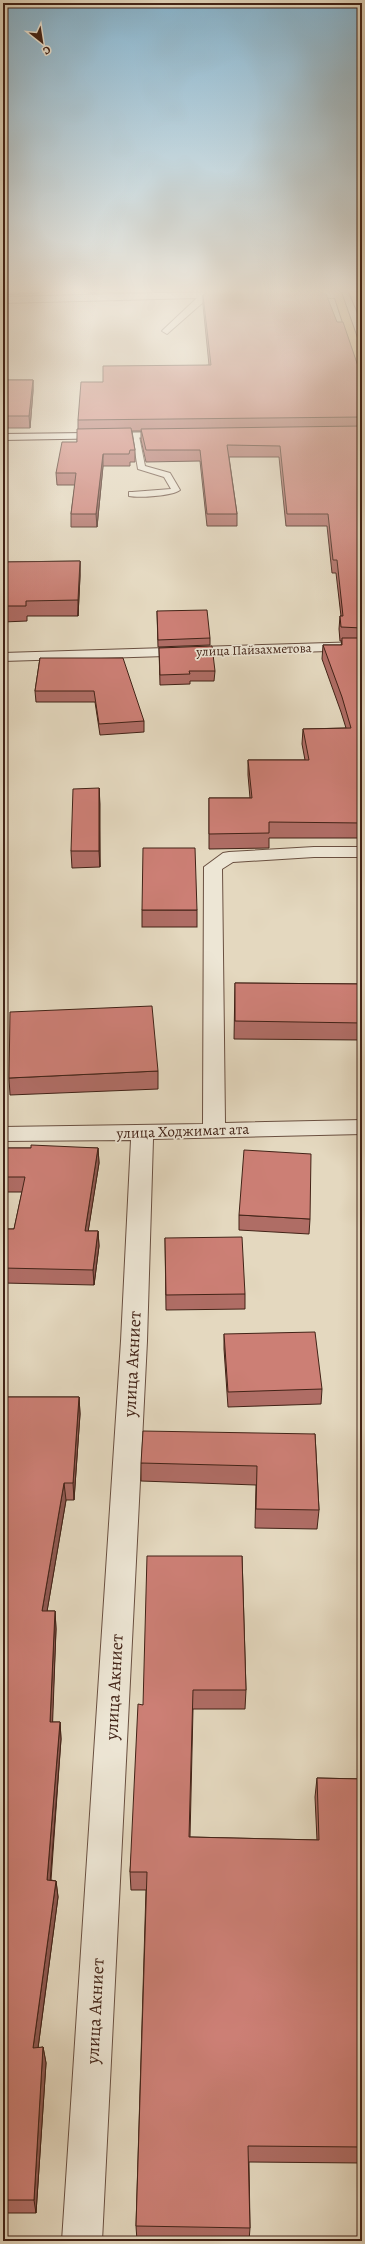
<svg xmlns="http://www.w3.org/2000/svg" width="365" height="2244" font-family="Alegreya,serif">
<rect width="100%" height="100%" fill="#e4d8bf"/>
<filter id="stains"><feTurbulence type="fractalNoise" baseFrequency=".005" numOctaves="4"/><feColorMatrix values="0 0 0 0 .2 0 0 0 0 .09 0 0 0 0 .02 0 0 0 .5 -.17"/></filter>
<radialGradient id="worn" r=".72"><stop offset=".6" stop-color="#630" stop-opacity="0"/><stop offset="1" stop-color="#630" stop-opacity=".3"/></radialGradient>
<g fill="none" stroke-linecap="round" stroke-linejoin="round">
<defs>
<path id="service" d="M132,434l7,2 6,30 25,7 10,17c-7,6 -41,8 -51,6v-4h3l39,-3 -7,-12 -26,-8z"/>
<g id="minor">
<path d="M203,292h30l4,3 -4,3h-25l-41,36 -5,-3 2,-2 33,-31 -194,5v-6z"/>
<path d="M296,292h42l4,3 -4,3 -45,-1 -1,-2z"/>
<path d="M362,642v8l-359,11v-8z"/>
<path d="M314,847h48v10h-48l-81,5 -11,7 3,254 137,-3v14l-209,5 -6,202 -45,900h-40l59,-900 10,-201 -128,1v-14l200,-3 1,-257 19,-14 6,-1z"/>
</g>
<path id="secondary" d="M172,432l5,3 -1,2 -173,3v-6z"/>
<g id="trunk">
<path d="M333,292h8l21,60v17l-5,-3z"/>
<path d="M349,292h8l5,11v13l-4,-3z"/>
</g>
</defs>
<use href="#service" stroke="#6a5041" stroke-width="2"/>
<use href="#minor" stroke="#6a5041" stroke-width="2"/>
<use href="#secondary" stroke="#422317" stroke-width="2"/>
<use href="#trunk" stroke="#422317" stroke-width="2"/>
<use href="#service" fill="#ede6d5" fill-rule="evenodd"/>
<use href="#minor" fill="#ede6d5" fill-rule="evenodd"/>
<use href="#secondary" fill="#ede6d5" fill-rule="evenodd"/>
<use href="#trunk" fill="#e2bc80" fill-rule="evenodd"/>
</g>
<g fill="#af6d65" stroke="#422317">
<path d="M3,292h36v1l-36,2z"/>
<path d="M88,292h234l40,86v460h-93v10l-60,1v-51h41l-2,-23v-15h57l-3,-16 1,-15 43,-1 -5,-16 -19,-53 1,-14h18l1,-4h-2l-1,-12 1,-13h1l-5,-43h-4l-5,-47h-41l-7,-69h-50l8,57v12h-30l-7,-65 -54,1 -5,-22v-9h-9l3,19v12h-5v4h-27l-6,61h-26v-13l4,-29h-18l-1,-12 21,-31 1,-13v-9l25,-38 106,-17 -6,-60v-10l4,-3 -119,1z"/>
<path d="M3,380h30v11l-3,37h-27z"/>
<path d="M80,561v15l-2,40h-51v5l-24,1v-60z"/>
<path d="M157,611l53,27v7l-52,2z"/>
<path d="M159,648l56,23 -1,10h-24v3l-30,1z"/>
<path d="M40,658l104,63v11l-44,3 -5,-33h-59l-1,-11z"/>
<path d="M99,788l1,79 -28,1 -1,-17z"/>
<rect x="142" y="910" width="55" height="17"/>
<path d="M235,983l127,1v56l-128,-1z"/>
<path d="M158,1071v18l-148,6 -1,-17z"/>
<path d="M3,1148h95l1,15 -11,68h10l1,15 -5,39 -91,-2v-54h11l8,-37h-19z"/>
<path d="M239,1215l71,4 -1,15 -70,-4z"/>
<path d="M165,1238l80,56v15l-79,1z"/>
<path d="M224,1334l98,55 -1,15 -93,3 -4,-58z"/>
<path d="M3,1397h76l1,17 -6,86h-8l-19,111h8l1,18 -4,93h8l1,17 -10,141 5,1 2,16 -20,151 5,-1 3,16 -10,150h-33z"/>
<path d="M315,1434l4,76 -2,19 -62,-1 1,-43 -115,-4v-18z"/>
<path d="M242,1556l4,134 -1,19h-52l-3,128 127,3 -2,-43 2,-19 45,1v384l-113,-1 1,66 -1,13h-112l-1,-15 10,-336h-15l-1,-18 13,-167z"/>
</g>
<g fill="#8f5952" stroke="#422317">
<path d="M33,380v11l-3,37 -1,-12z"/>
<path d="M103,454v12l-6,61 -1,-13z"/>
<path d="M80,561v15l-2,40v-16z"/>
<path d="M99,788l1,16v63l-1,-16z"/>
<path d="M6,982l1,14 -3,29 -1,-17z"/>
<path d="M98,1148l1,15 -13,82 -1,-14z"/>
<path d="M98,1231l1,15 -5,39 -1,-15z"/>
<path d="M79,1397l1,17 -6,86 -1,-17z"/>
<path d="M64,1483l2,17 -22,129 -2,-18z"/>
<path d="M55,1611l1,18 -4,110 -2,-17z"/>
<path d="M60,1722l1,17 -12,157 -2,-16z"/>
<path d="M56,1881l2,16 -22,166 -3,-15z"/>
<path d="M43,2047l3,16 -10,150 -2,-13z"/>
</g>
<g fill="#cc7f75" stroke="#422317">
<path d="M207,292h115l1,2h3l11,28h6l19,56v7h-3l3,9v23l-284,3 3,-38h22v-16l108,-1 -8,-70z"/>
<path d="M3,380h30l-4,36h-26z"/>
<path d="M362,426v202l-21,-1 -1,-11h3l-6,-56h-4l-5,-46h-41l-7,-68 -53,-1 10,69h-30l-7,-64h-54l-5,-21z"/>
<path d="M131,428l4,22h-5l-1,4h-26l-7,60h-25l5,-41h-20l6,-31h15v-13z"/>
<path d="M80,561l-2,39 -52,1v5h-23v-44z"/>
<path d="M207,610l3,28 -52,2 -1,-29z"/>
<path d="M342,638h20v185l-93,-1v11l-60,1v-36h43l-4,-38h61l-6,-31 48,-1 -9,-31 -19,-52h19z"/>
<path d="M212,646l3,25h-26l1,3 -30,1 -1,-27z"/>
<path d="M40,658h83l21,63 -45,3 -5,-33h-59z"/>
<path d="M99,788v63h-28l2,-62z"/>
<path d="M143,848h52l2,62h-55z"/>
<path d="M3,982h3l-3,26z"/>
<path d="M235,983l127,1v39l-127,-2z"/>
<path d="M152,1006l6,65 -149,7 1,-66z"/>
<path d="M31,1145l67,3 -13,83h13l-5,39 -90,-2v-39h11l11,-52h-22v-29h28z"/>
<path d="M244,1150l67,4 -1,65 -71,-4z"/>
<path d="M242,1237l3,57 -79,1 -1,-57z"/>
<path d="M315,1332l7,57 -94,3 -4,-58z"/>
<path d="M3,1397h76l-6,86h-9l-22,128h13l-5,111h10l-13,158 9,1 -23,167 10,-1 -9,153h-31z"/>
<path d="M143,1431l172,3 4,76 -63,-1 1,-43 -116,-3z"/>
<path d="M147,1556h95l4,134h-53l-4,147 130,3 -2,-62 45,1v368l-114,-1 2,82 -114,-2 11,-354h-17l8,-168 5,1z"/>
</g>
<linearGradient id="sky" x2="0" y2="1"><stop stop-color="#87b6d1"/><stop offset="0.48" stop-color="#f3ede2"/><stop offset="1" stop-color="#f3ede2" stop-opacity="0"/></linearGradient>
<rect width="365" height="606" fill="url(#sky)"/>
<g text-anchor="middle" stroke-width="3.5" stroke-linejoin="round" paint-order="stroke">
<g font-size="13" fill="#422317" stroke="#ede6d5">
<text transform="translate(254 649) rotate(-2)" y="5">улица Пайзахметова</text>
</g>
<g font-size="15" fill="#422317" stroke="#ede6d5">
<text transform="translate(183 1131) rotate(-2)" y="5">улица Ходжимат ата</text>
</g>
<g font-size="18" fill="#422317" stroke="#ede6d5">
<text transform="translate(132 1364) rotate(-87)" y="6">улица Акниет</text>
<text transform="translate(114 1687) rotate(-87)" y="6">улица Акниет</text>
<text transform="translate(95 2011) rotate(-87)" y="6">улица Акниет</text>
</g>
</g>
<rect width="365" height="2244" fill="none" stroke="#e4d8bf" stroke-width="16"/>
<rect x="4" y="4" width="357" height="2236" fill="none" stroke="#422317" stroke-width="2"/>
<rect x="8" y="8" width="349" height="2228" fill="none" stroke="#422317"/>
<g transform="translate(42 42) rotate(150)" stroke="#ede6d5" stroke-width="3" paint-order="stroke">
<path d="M0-3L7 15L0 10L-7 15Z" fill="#422317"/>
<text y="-6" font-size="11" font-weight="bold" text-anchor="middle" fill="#422317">С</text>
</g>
<rect width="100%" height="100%" filter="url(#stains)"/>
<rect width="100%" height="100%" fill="url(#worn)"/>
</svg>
